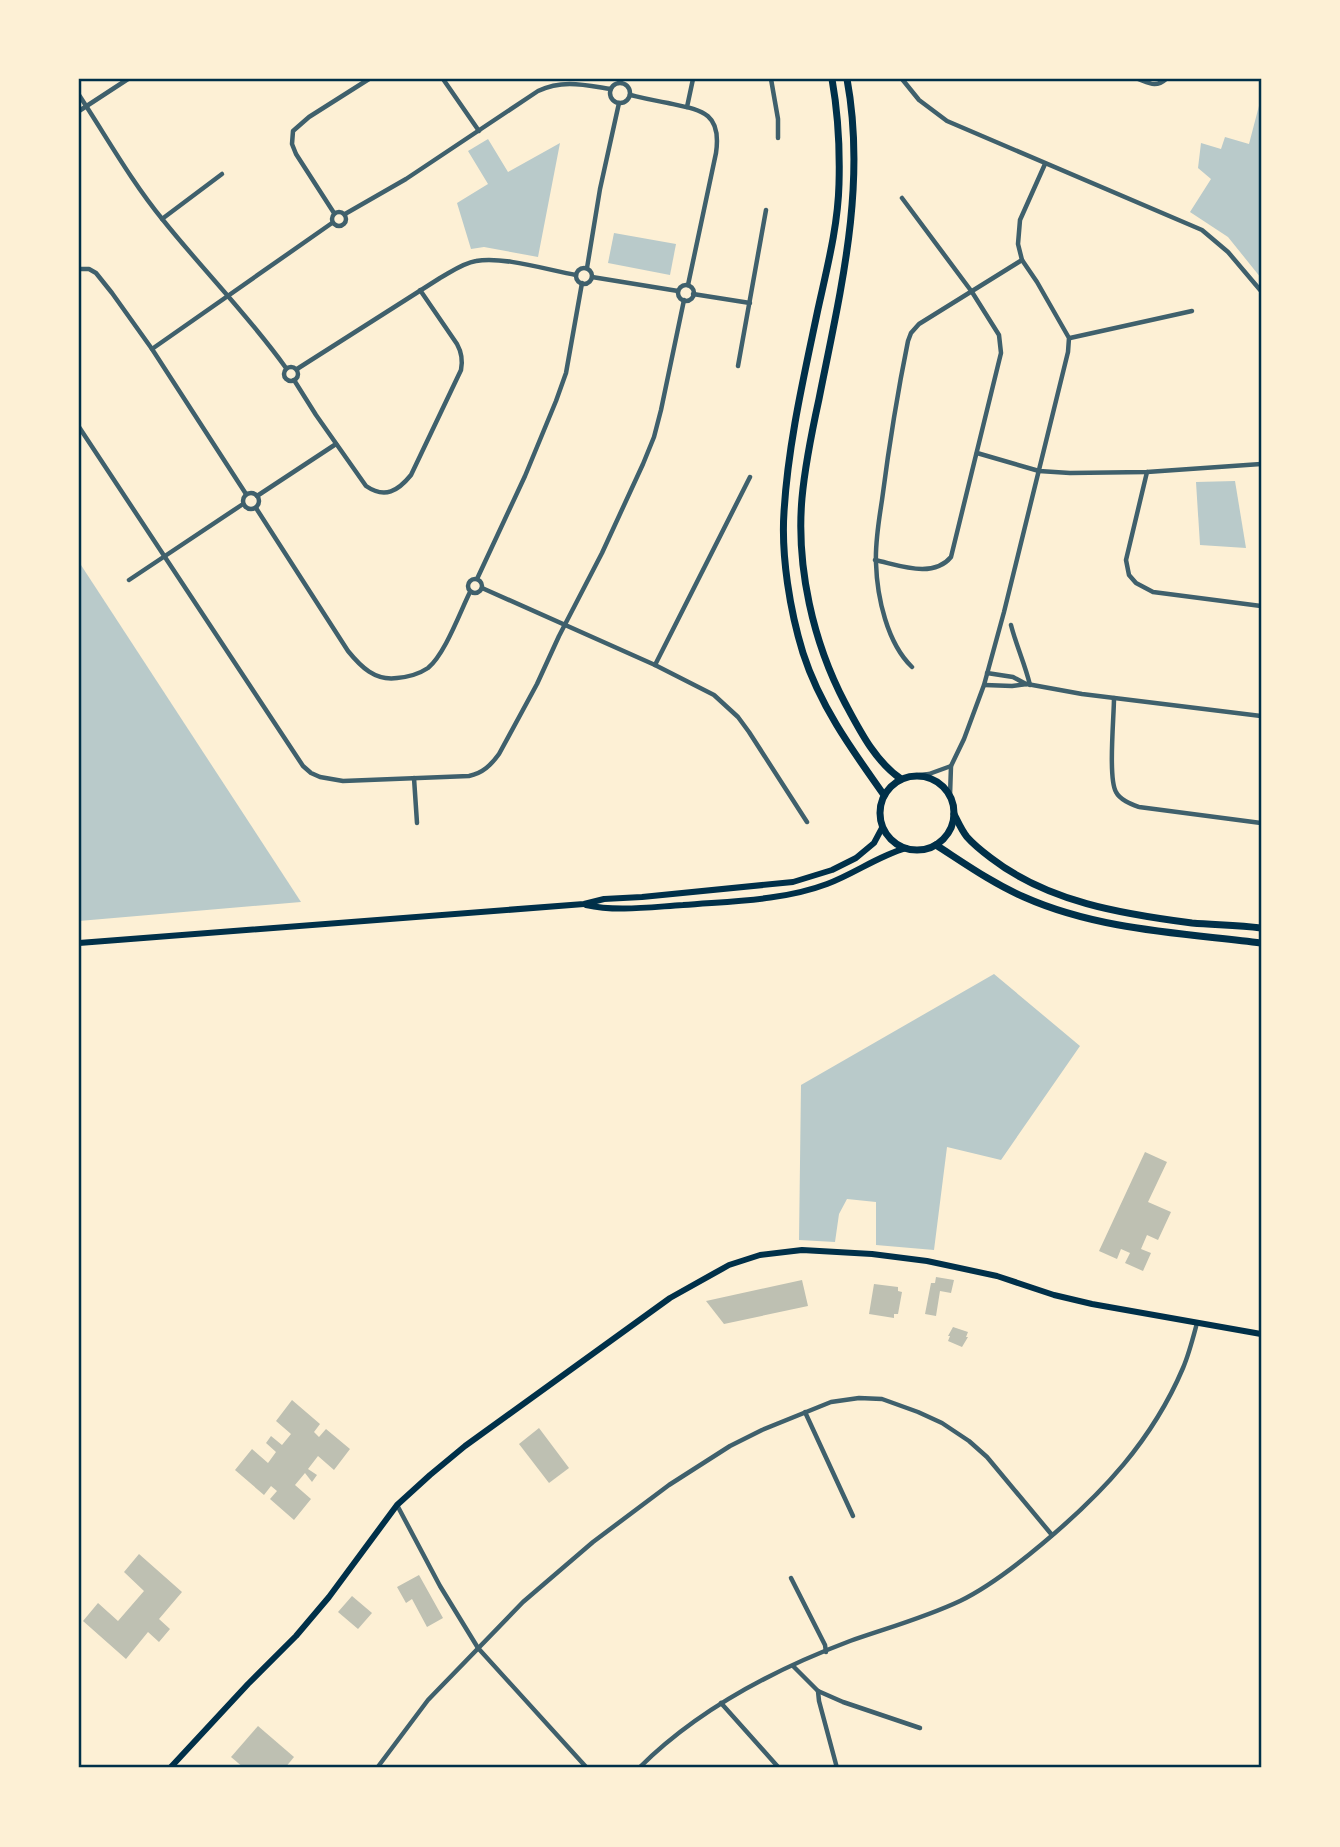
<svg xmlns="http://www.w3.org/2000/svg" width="1340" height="1847" font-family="Quicksand,sans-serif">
<rect width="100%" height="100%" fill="#fdf0d5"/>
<g fill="#b9caca">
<path d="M1261,98v180l-33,-41 -38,-25 21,-33 -13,-11 3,-25 20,6 4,-12 24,7z"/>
<path d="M488,139l20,33 52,-29 -22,114 -54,-10 -13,2 -14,-46 31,-19 -20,-33z"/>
<path d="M614,233l62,11 -6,31 -62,-12z"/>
<path d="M1235,481l11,67 -46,-3 -4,-63z"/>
<path d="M79,562l222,340 -222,19z"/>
<path d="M994,974l86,72 -79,114 -54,-13 -13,103 -58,-5v-43l-29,-3 -8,15 -4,28 -36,-2 2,-155z"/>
</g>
<g fill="#bec0b2">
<path d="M1145,1152l22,10 -19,40 23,10 -13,28 -11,-5 -6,14 10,4 -8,18 -18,-8 5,-10 -9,-4 -4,10 -18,-8z"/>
<path d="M936,1277l18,3 -3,13 -11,-2 -4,25 -11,-2 6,-31h4z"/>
<path d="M802,1280l6,26 -84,18 -18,-23z"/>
<path d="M874,1284l24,3v4l4,1 -4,22h-4v4l-25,-4z"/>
<path d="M953,1327l15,5 -2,5h2l-6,10 -14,-6 2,-5h-2z"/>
<path d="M292,1400l28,24 -6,8 5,5 7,-8 24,20 -16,21 -16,-14 -10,13 9,6 -5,7 -7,-9 -10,12 16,14 -17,21 -24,-21 7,-8 -6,-5 -7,9 -29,-25 17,-21 16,14 8,-11 -10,-9 5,-7 11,9 9,-11 -15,-13z"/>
<path d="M539,1428l30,40 -20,15 -30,-39z"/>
<path d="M139,1554l43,38 -23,27 11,10 -11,13 -11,-10 -22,27 -43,-38 15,-18 20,18 26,-30 -20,-19z"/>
<path d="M419,1575l24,43 -16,9 -15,-28 -6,4 -9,-16z"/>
<path d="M352,1596l20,17 -14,16 -20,-17z"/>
<path d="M258,1726l36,31 -9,11h-41l-13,-11z"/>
</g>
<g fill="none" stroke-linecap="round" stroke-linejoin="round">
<g stroke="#3f606c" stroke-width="4.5">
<path d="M443,79l36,52"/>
<path d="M771,79l7,40v19"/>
<path d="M902,79l17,21 28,21 255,109 26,22 33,39"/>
<path d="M1138,79c11,4 18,9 28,0"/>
<circle cx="620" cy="93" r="10"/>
<path d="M79,95c27,41 52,86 84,125 40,50 86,96 123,148"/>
<path d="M630,95c13,3 25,6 38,8 33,7 54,9 48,50l-28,132"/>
<path d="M687,107l6,-28"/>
<path d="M79,111l49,-32"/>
<circle cx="339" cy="219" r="7"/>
<path d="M334,213l-38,-59 -4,-10 1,-13 16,-14 60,-38"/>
<path d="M345,214l61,-35 132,-88c25,-12 47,-6 73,-2"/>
<path d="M162,219l60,-45"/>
<path d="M587,268l13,-79 19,-86"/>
<circle cx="584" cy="276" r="8"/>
<path d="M79,269h10l7,4 16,20 40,56 94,145"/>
<path d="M592,277l86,14"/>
<circle cx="686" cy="293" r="8"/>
<path d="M693,294l57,9"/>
<path d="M1070,338l122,-27"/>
<path d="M152,349l180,-126"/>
<path d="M738,366l28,-156"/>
<circle cx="291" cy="374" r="7"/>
<path d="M297,369l143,-91c11,-6 23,-15 36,-17 27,-5 72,9 100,14"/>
<path d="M294,380l22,35 50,71c19,13 32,5 45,-11l50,-105c2,-10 1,-17 -4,-26l-37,-54"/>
<path d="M79,427l224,339 8,7 9,4 23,4 126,-5c14,-3 22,-11 30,-22l38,-70 22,-48 43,-83 41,-89 11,-27 7,-27 23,-110"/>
<path d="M977,453l62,18 31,2 77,-1 114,-8"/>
<path d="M1147,472l-21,88 3,15 7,8 17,9 108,14"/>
<circle cx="251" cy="501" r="8"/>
<path d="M257,496l79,-52"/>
<path d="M256,508l92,143c13,16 27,30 49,27 11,-1 22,-4 31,-10 17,-14 32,-56 42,-76"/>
<path d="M875,560c24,5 58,19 76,-3l50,-204 -2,-18 -27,-43 -70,-94"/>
<circle cx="475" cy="586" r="7"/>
<path d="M477,579l48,-103 31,-75 10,-28 16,-90"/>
<path d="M129,580l114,-76"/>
<path d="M482,588l173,77 59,30 24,22 11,15 58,90"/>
<path d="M1011,625c5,20 14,39 19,60"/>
<path d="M655,665l95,-188"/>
<path d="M912,667c-25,-24 -35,-70 -36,-104 -1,-21 3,-43 6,-63 7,-54 15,-105 26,-159l3,-8 8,-9 103,-64"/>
<path d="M987,673l26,4 13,7"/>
<path d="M985,685l27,1 15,-2 55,10 179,22"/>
<path d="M1114,698c0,19 -6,80 2,94 4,8 15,12 23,15l122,16"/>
<path d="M919,775l10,-1 22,-8"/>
<path d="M414,778l3,45"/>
<path d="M950,796l1,-30 13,-27 20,-54 20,-73 64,-260 1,-14 -32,-56 -15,-22 -4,-16 2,-24 25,-56"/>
<path d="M805,1412l48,104"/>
<path d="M397,1505l43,81 38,62 109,120"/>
<path d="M791,1578l34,67 1,7"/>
<path d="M793,1666l25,25 25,11 77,26"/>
<path d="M818,1691l1,10 18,67"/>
<path d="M721,1703l58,65"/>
<path d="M377,1768l51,-68 95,-98 70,-60 76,-57 61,-39 32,-16 69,-28 28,-4 23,1 36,13 24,11 27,18 18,16 65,78"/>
<path d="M639,1768c58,-58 134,-98 211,-127 37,-13 74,-23 110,-40 29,-14 57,-36 82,-57 60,-50 110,-103 141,-176 6,-14 10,-30 14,-45"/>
</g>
<g stroke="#003049" stroke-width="6">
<path d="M586,905c30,7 65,2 97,0 47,-4 99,-4 144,-21 27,-10 51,-28 79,-36"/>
<path d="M79,943l505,-39 20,-5 38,-2 151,-15 39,-12 24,-12 18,-15 8,-15"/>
</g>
<path stroke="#003049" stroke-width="6" d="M170,1768l78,-84 48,-48 33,-39 68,-92 33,-30 35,-29 205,-148 59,-33 31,-10 42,-5 70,4 55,7 70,15 57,19 38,9 169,30"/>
<g stroke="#003049" stroke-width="7">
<path d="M832,79c6,34 8,70 7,105 -1,42 -12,84 -21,125 -14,67 -30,135 -34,203 -3,44 6,99 19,141 17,53 49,97 81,142"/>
<path d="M847,79c20,108 -7,214 -28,320 -7,32 -14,66 -17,99 -6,69 11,144 43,205 15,28 30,58 56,76"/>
<circle cx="917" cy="813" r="37"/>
<path d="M954,814c4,8 8,17 13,23 7,8 16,15 24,21 57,44 131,56 201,65 23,2 46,2 69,5"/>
<path d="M936,845c28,18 56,38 88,52 74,33 157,36 237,46"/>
</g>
</g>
<rect width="1340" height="1847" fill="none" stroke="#fdf0d5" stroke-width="161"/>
<rect x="80" y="80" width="1180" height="1686" fill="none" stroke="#003049" stroke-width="2.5"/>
</svg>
